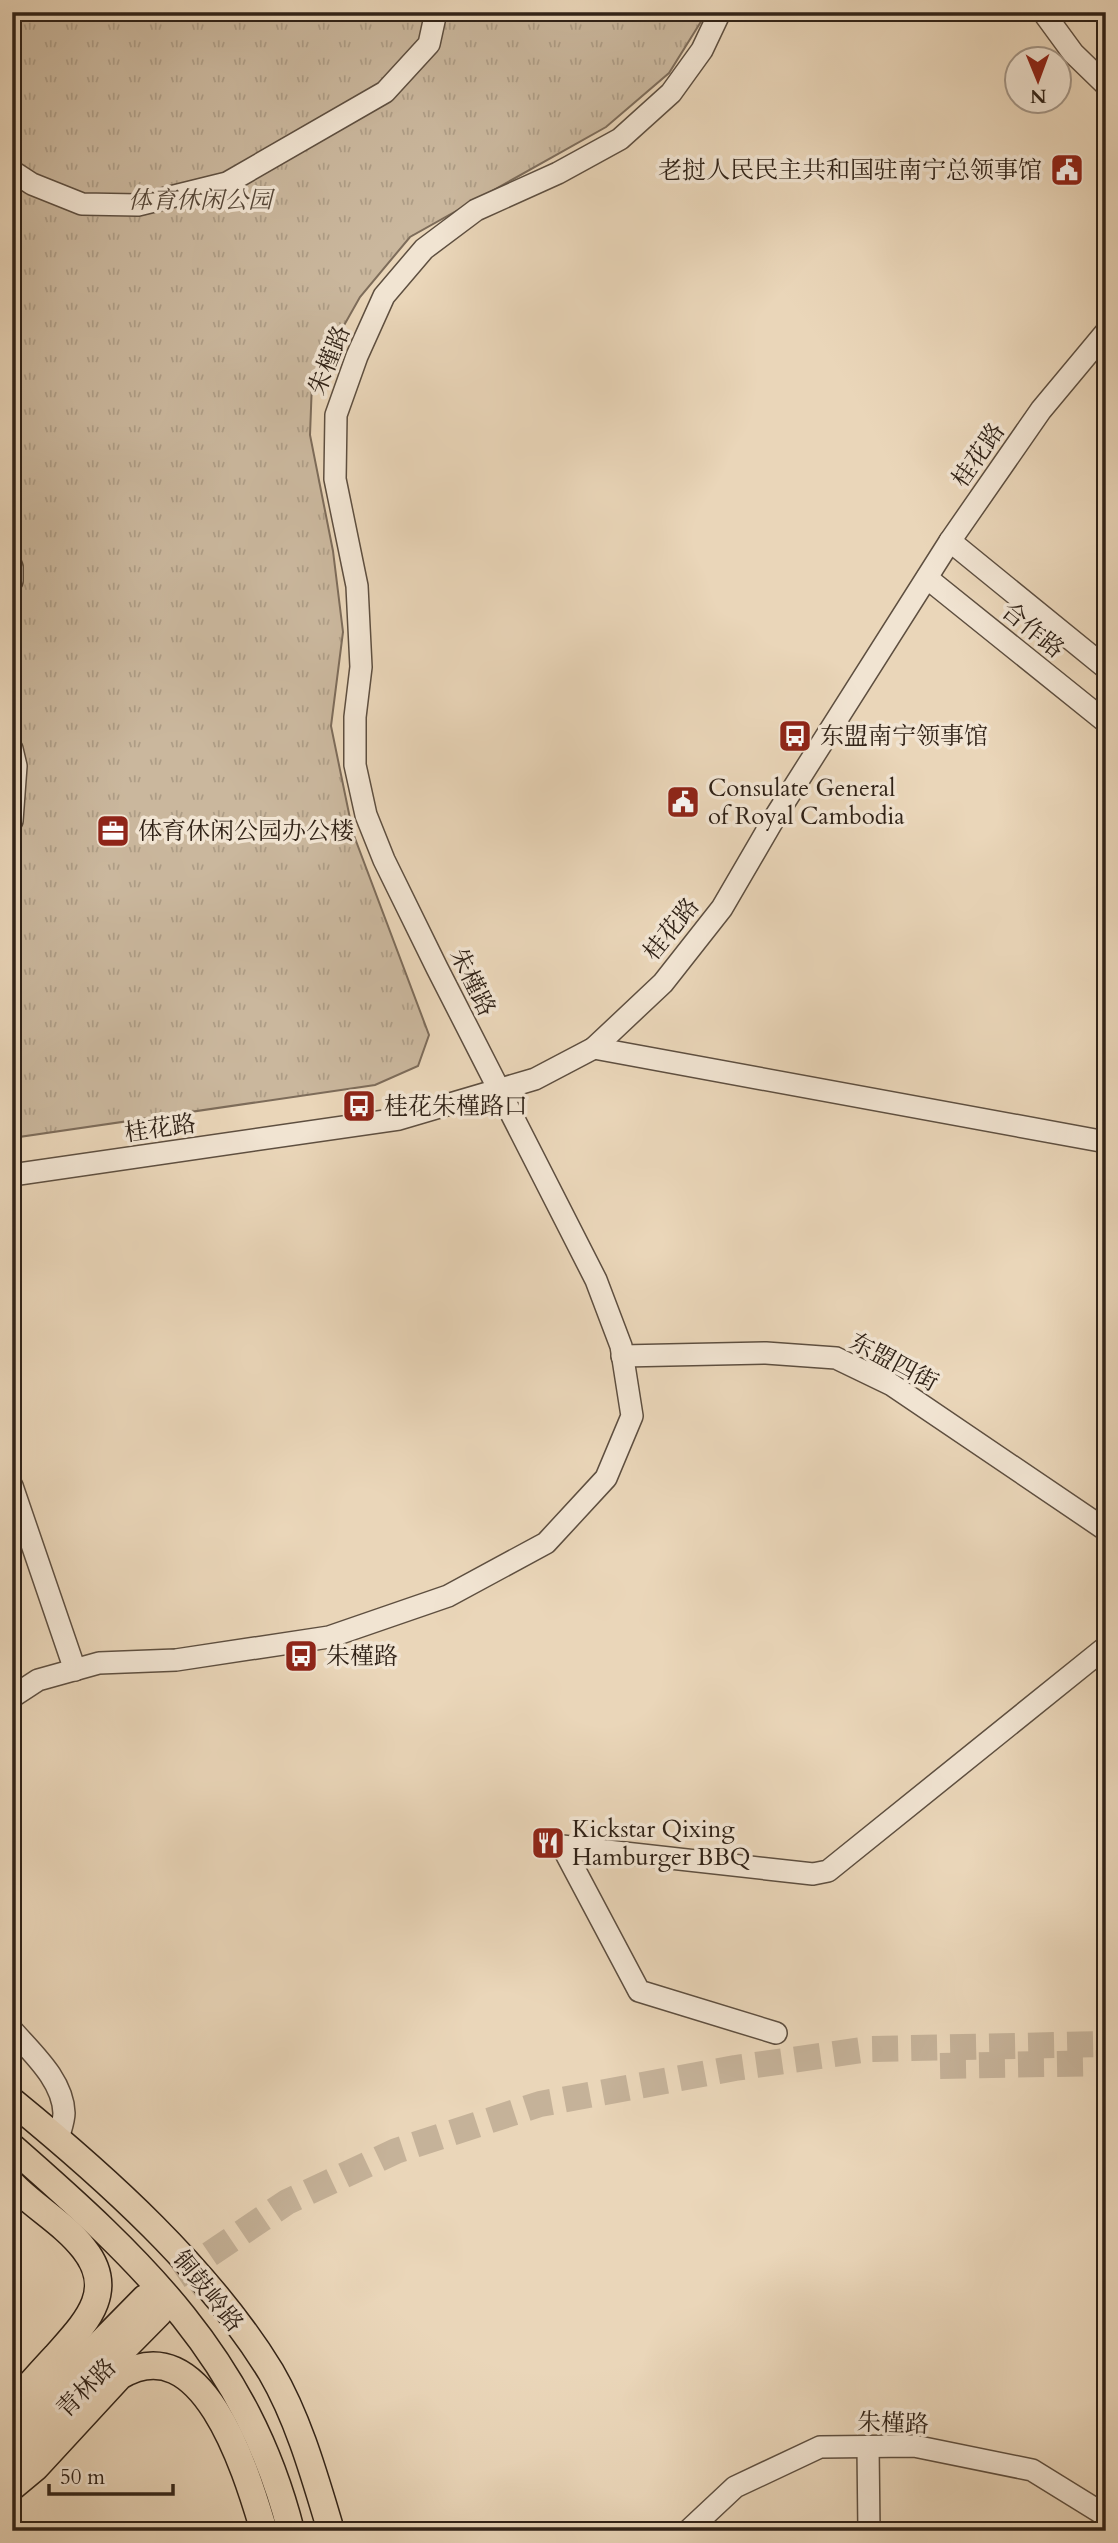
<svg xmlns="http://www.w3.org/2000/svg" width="1118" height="2543" font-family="Cardo,'Noto Serif SC',serif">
<defs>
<pattern id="park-tufts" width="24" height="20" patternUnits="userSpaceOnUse" patternTransform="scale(1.75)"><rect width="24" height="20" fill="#cab79d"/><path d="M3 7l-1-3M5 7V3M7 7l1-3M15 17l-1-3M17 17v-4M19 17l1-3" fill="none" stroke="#ae9d86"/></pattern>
</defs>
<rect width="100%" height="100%" fill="#ead6b9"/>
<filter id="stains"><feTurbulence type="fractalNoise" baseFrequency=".00286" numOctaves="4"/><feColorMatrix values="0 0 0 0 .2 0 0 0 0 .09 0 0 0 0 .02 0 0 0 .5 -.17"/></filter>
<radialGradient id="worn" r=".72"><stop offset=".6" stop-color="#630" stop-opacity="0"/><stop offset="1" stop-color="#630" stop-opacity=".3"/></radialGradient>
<path fill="url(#park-tufts)" stroke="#7d6c5a" stroke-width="2" d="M12,12h695l-38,61 -63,54 -196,110 -50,60 -48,85 -2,53 23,116 10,81 -12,94 22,107 76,202 -11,31 -43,19 -363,53z"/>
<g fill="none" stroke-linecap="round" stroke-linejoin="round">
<g stroke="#c5b299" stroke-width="26" stroke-dasharray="26 13" stroke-linecap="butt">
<path d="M940,2066l166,-3"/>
<path d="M145,2298l142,-96 109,-51 144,-47 195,-36 134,-19 237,-5"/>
<path d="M159,2313l60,-46"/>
</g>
<defs>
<g id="minor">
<path d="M1043,12l30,41 33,32"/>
<path d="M12,171l20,13 50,20 56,1 89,-22 158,-91 44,-48 7,-32"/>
<path d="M950,541l156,127"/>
<path d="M12,567v14"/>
<path d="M927,578l179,144"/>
<path d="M12,749l4,17 -4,55"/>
<path d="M594,1048l512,94"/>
<path d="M12,1175l387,-56 136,-40 59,-31 69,-65 59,-75 53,-91 175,-276 91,-131 65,-78"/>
<path d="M622,1356l144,-3 70,5 56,27 214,145"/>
<path d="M12,1486l63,184"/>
<path d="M12,1697l26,-17 61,-17 77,-3 153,-23 119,-41 98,-53 60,-65 26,-62 -11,-70 -25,-66 -159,-312 -53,-108 -18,-45 -11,-50v-48l6,-50 -4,-81 -22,-107 1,-64 21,-59 27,-60 40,-47 52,-39 82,-37 62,-34 51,-46 31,-43 18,-38"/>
<path d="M12,2030c20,23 51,50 52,83 0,8 -4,18 -6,26"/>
<path d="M776,2033l-137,-42 -77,-145 251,28 15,-3 278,-224"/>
<path d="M868,2447l1,84"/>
<path d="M688,2531l47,-44 85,-40 94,-1 118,24 68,42 6,6"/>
</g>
<g id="major">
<path d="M12,2101c93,76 196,168 259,271 28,48 44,106 60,159"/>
<path d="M12,2147c129,113 235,211 279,384"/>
<path d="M12,2184c22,23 53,40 72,65 34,43 0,75 -28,107 -15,16 -29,32 -44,48"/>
<path d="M12,2433l133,-135"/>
<path d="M12,2462l147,-149"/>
<path d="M12,2487l24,-20 84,-91c84,-51 127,99 144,155"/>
</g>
</defs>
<use href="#minor" stroke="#5e4f40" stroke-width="24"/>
<use href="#major" stroke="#302217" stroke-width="29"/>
<use href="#minor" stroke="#f1e4d2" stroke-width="21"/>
<use href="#major" stroke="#ead6b9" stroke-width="26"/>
</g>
<defs>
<symbol id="civic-square" viewBox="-11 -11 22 22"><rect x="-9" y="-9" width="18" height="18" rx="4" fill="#8f2418" stroke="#f1e4d2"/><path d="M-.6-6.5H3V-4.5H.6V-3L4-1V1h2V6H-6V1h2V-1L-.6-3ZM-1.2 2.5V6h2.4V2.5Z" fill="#fff"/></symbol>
<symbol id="bus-square" viewBox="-11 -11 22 22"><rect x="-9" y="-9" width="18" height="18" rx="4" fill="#8f2418" stroke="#f1e4d2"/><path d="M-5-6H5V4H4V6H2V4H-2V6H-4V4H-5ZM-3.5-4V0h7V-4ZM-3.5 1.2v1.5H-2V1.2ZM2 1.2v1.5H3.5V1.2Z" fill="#fff"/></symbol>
<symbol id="office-square" viewBox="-11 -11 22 22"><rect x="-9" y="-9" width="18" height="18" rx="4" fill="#8f2418" stroke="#f1e4d2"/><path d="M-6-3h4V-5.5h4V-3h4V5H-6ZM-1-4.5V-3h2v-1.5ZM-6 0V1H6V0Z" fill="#fff"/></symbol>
<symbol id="restaurant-square" viewBox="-11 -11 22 22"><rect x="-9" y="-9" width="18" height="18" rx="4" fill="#8f2418" stroke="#f1e4d2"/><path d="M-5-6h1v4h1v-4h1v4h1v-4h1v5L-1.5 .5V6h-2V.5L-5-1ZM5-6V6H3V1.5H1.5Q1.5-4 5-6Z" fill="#fff"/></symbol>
</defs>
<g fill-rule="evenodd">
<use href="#civic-square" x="1048" y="151" width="38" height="38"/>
<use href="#bus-square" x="776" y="717" width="38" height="38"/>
<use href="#civic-square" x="664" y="783" width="38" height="38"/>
<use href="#office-square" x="94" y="812" width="38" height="38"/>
<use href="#bus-square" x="340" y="1087" width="38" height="38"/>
<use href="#bus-square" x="282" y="1637" width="38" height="38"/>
<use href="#restaurant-square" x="529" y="1824" width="38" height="38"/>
</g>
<g text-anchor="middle" stroke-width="7" stroke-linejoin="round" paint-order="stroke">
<g font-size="24" fill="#302217" stroke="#f1e4d2" text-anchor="start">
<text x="1042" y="178" text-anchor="end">老挝人民民主共和国驻南宁总领事馆</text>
<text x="820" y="744">东盟南宁领事馆</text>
<text x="708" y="796">Consulate General<tspan x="708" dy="28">of Royal Cambodia</tspan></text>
<text x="138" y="839">体育休闲公园办公楼</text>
<text x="384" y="1114">桂花朱槿路口</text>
<text x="326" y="1664">朱槿路</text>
<text x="572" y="1837">Kickstar Qixing<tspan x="572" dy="28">Hamburger BBQ</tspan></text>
</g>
<g font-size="24" font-style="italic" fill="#564738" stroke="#f1e4d2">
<text x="200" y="208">体育休闲公园</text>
</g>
<g font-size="24" fill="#302217" stroke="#f1e4d2">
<text transform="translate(329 360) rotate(-68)" y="8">朱槿路</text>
<text transform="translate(978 455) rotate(-55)" y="8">桂花路</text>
<text transform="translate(1033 630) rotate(39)" y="8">合作路</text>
<text transform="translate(671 929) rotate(-51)" y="8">桂花路</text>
<text transform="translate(473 982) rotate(64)" y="8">朱槿路</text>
<text transform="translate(160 1128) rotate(-8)" y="8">桂花路</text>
<text transform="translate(894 1362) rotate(28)" y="8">东盟四街</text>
<text transform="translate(208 2291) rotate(51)" y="8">铜鼓岭路</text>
<text transform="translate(86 2388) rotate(-45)" y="8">青林路</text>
<text transform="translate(893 2423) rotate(2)" y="8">朱槿路</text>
</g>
</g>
<rect width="1118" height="2543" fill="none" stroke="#ead6b9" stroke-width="42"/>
<rect x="14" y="14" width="1090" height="2515" fill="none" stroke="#302217" stroke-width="3.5"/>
<rect x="21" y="21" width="1076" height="2501" fill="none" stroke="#302217" stroke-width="2"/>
<g transform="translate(1038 80) rotate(179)"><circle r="33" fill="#f1e4d2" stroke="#a49687" stroke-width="2"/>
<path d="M0-5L12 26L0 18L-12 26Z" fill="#8f2418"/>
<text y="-10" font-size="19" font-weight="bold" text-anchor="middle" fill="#302217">N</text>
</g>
<path d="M49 2484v10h124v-10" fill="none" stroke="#302217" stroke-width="3.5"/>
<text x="60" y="2484" font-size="21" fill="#302217" stroke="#f1e4d2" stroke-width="5" paint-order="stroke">50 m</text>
<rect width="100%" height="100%" filter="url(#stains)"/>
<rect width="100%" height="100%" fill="url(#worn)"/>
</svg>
